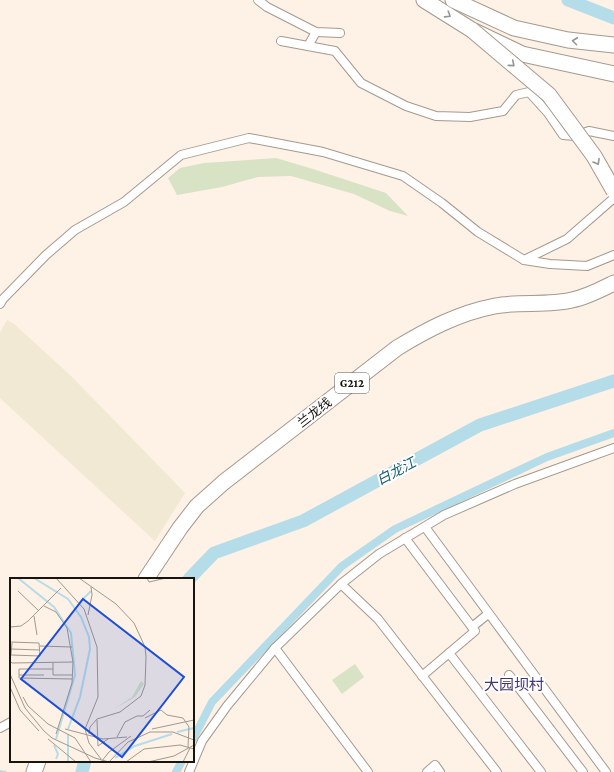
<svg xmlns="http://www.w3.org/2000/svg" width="614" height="772" font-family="'Crimson Pro','Noto Sans SC',serif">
<rect width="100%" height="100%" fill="#fef1e5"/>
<path fill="#f2e9d4" d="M7,320l7,4 57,52 114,117 -30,48 -155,-143v-65z"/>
<g fill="#d8e3c6">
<path d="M276,158l37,11 73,24 22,23 -18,-5 -36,-17 -63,-18 -33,1 -36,10 -45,8 -9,-17 12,-10 24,-5z"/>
<path d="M355,664l9,13 -22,17 -10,-14z"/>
</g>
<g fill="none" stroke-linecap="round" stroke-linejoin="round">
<path stroke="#b5dce9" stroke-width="2" d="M0,771l6,1"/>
<g stroke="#b5dce9" stroke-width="8">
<path d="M193,739l19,-37 130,-136 53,-37 152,-72 67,-24"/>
<path d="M176,772l6,-11"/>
</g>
<g stroke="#b5dce9" stroke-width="13">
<path d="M568,0l46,18"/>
<path d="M189,579l25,-26 89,-32 177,-96 134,-44"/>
<path d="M82,772l3,-11"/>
</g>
<defs>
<g id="street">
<path d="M258,0l9,7 49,25 24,1"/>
<path d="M281,41l54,10 26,32 45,23 30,10 34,1 33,-6 13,-16 13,-3 19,21 15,22 12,1 14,-5 25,5"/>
<path d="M308,46l8,-14"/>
<path d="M524,260l43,-21 47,-41"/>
<path d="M0,304l3,-5 43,-44 29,-25 49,-28 57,-47 68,-17 74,14 80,24 39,27 36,29 46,28 26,4 37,2 27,-11"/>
<path d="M425,527l181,245"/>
<path d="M405,538l70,93 -53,45"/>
<path d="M341,584l37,35 119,153"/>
<path d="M472,627l16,-13"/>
<path d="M275,648l93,124"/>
<path d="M449,653l92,119"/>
<path d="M509,675l74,97"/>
<path d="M0,728l11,-6"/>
<path d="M189,772l13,-31 25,-35 48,-58 66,-64 38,-30 65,-39 71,-31 99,-36"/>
<path d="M427,772l8,-7 5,7"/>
</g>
<g id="highway">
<path d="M424,0l48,30 50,24 92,20"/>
<path d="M453,0l61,28 54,12 46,5"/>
<path d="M146,579l34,-51 17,-22 27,-24 173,-134c31,-19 62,-35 98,-42 24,-5 53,0 77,-6 15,-3 28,-10 42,-17"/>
<path d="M34,772l4,-11"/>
</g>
</defs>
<use href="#street" stroke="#a5998e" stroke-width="10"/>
<use href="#highway" stroke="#a5998e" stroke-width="17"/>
<use href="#street" stroke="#fff" stroke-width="8"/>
<use href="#highway" stroke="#fff" stroke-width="15"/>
<defs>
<path id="highway-bridge" d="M472,30l77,65 45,61 20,35"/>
</defs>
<use href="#highway-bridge" stroke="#a5998e" stroke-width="17" stroke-linecap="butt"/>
<use href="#highway-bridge" stroke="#fff" stroke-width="15"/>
</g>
<defs><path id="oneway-chevron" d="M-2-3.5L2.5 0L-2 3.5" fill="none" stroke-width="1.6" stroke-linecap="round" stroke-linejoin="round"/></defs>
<g stroke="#979593">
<use href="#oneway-chevron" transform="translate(448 15) rotate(32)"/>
<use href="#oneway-chevron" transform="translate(575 41) rotate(-173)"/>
<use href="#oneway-chevron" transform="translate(512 64) rotate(40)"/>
<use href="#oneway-chevron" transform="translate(597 162) rotate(60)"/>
</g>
<g text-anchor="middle" stroke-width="4" stroke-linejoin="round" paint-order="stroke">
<rect fill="#fff" stroke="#5d5a57" stroke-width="1" x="335" y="373" width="34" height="20" rx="3"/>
<g font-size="12" font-weight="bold" fill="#18140f">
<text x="352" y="387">G212</text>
</g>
<g font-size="13" fill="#18140f" stroke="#fff">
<text transform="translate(314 412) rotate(-38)" y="5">兰龙线</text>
</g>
<g font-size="14" font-style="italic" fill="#185f73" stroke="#fff">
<text transform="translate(396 471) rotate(-28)" y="5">白龙江</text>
</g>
<g font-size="15" fill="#433571" stroke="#fff">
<text x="514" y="690">大园坝村</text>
</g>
</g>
<g transform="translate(10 578)">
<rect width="184" height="184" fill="#fef1e5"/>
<path d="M131,103l3,3 -9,13 -21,12 18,-12z" fill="#d8e3c6"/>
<path fill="none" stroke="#b5dce9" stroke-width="2" d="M8,0l36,29 17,26 4,42 -19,64M24,0l34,21 13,18 8,20 1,12 -10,48 -12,32M70,24l11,-11M167,154l17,-4M58,156v28M44,167l4,9 -2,5M105,180l20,-12 37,-12"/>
<path fill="none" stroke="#a2998f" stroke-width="1" d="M46,0l28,31 13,38 1,50 -13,32 4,14 12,16M69,0l37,26 18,19 11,24 1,10 -1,28 -4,11 -21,16 -23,7 -7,8 -1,7M137,0l2,4 17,-4M8,13l21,20M34,28l12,6 11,16 6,34 -1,21 -16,51M78,37l4,-20 -1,-8M24,38l3,19M0,49l11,-1 7,-5 33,-33M0,64l29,1 1,13 -29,-1 1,-12M30,68l32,1M1,71l29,1M0,83l2,2 61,-1M43,85v12h20M43,91h-34v9l53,1M0,96l15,34 19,23 8,7 43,20 14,4 19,-20 22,-10h23l21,8M9,97h25M0,109l10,23 19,21M13,119l5,9 20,18 27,14 16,24M135,140l16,-8 6,5 16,3 6,9 -1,20M87,142l1,26 10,-7M55,151l38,10 24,-2M142,151l42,-9M107,159l8,-15 12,-6h6l7,-6M38,161l28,23M91,184l8,-10 22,-16M116,184l18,-13 36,-4 14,4M138,184l26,-6 20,-11M173,184l7,-14"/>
<path fill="#1d4ed8" fill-opacity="0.15" stroke="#1d4ed8" stroke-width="2" d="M73,21l101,78 -62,80 -101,-78z"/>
<rect width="184" height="184" fill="none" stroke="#18140f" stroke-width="2"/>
</g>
</svg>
